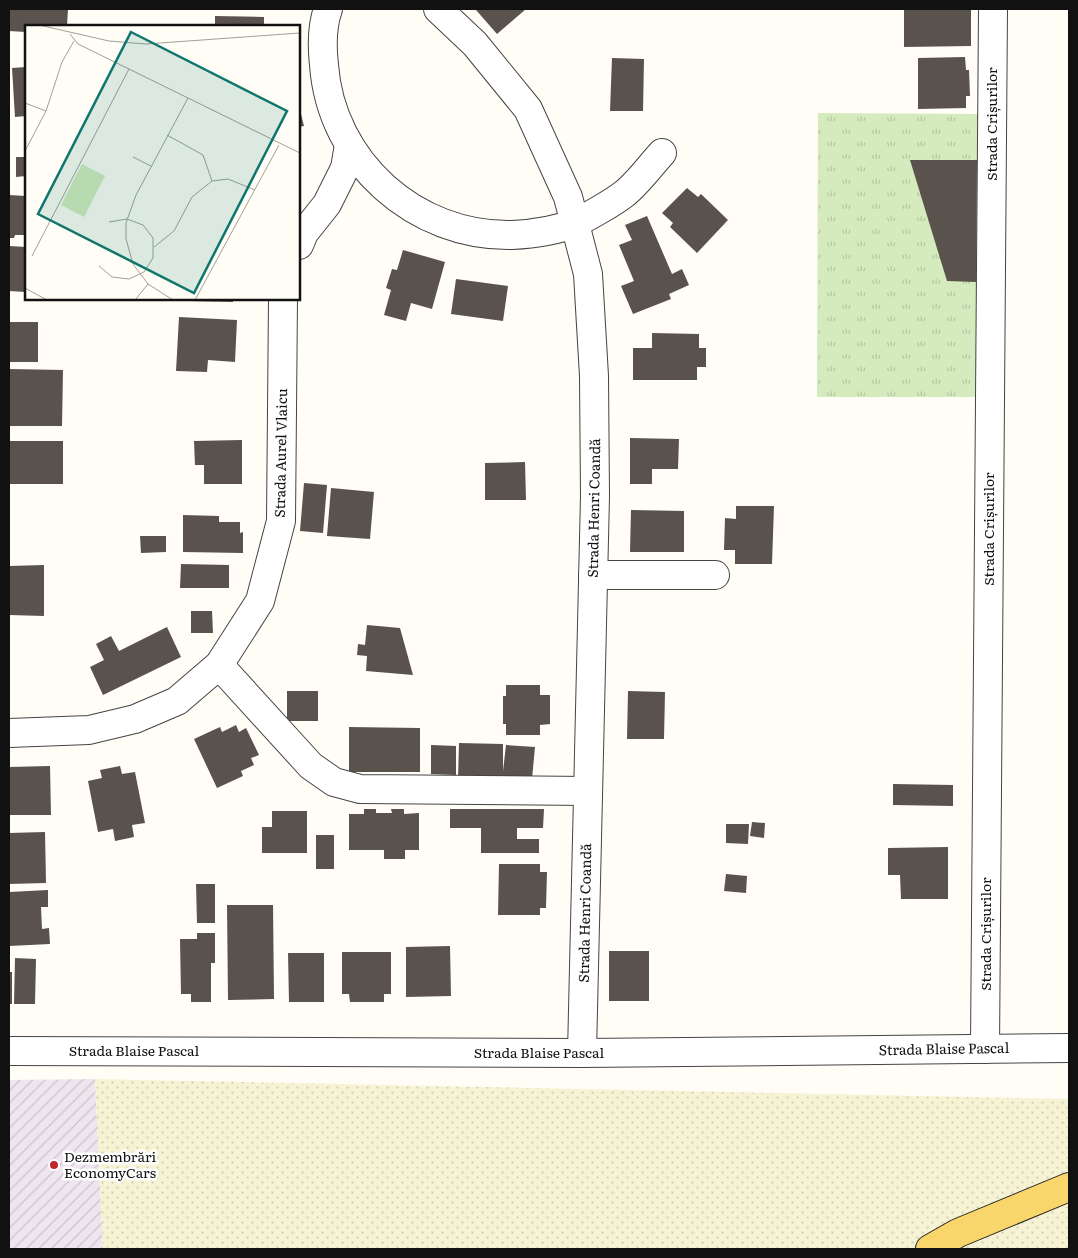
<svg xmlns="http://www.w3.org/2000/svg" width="1078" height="1258" font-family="Literata,serif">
<defs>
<pattern id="industrial-furrows" width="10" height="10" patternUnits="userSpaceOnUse" patternTransform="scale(1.25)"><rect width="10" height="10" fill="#eee6ef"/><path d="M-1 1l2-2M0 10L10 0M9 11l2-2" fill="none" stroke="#cbc4cc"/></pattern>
<pattern id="farmland-dots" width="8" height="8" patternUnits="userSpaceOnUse" patternTransform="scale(1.25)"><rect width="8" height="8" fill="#f6f3d4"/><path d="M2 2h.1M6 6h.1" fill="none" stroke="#d2cfb5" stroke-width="1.8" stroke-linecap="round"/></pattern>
<pattern id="park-tufts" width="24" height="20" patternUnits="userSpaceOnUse" patternTransform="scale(1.25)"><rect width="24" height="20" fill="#d5ebbd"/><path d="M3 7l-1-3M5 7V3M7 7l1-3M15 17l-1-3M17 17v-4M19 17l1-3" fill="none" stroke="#b6c8a1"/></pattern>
</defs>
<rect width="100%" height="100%" fill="#fffdf5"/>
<path fill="url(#industrial-furrows)" d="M95,1079l8,170h-94v-169z"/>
<path fill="url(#farmland-dots)" d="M95,1079l974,20v150h-966z"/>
<path fill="url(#park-tufts)" d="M818,113l161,1 -2,283h-160z"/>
<g fill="#5a524d">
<path d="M9,9h59l-1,17h-41v6l-17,-1z"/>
<path d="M478,9h48l-29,25 -21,-24z"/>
<path d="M904,9h67v37l-67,1z"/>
<path d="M215,16l49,1v9h-49z"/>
<path d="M965,57l1,13h3l1,26h-4v12l-48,1v-51z"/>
<path d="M612,58l32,1 -1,52h-33z"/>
<path d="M26,67v49l-11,1 -3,-49z"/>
<path d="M299,106l5,20 -5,1z"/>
<path d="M16,157h10v19l-10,1z"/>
<path d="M910,160h67l-1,122 -29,-1z"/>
<path d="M687,188l11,9 3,-3 27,26 -31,33 -27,-26 3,-4 -11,-10z"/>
<path d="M9,195l17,1v39h-11l-1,3h-5z"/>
<path d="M647,216l25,58 10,-5 7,16 -20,9 2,5 -38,15 -12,-28 13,-5 -15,-36 13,-5 -7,-15z"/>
<path d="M9,246l17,1v45l-17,-1z"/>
<path d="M403,250l42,12 -13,47 -21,-6 -5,18 -22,-6 7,-25 -5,-2 6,-19 5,1z"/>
<path d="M456,279l52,7 -5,35 -52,-7z"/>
<path d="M189,299h44v3l-44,-1z"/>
<path d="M179,317l58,3 -2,42 -27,-2 -1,12 -31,-1z"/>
<rect x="9" y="322" width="29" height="40"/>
<path d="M652,333l47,1v14h7v19h-9v13h-64v-32h19z"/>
<path d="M9,369l54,1 -1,56h-53z"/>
<path d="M630,438l49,1 -1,30h-26v15h-22z"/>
<path d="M242,440v44h-38v-19h-9l-1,-24z"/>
<rect x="9" y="441" width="54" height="43"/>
<path d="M525,462l1,38h-41v-37z"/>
<path d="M304,483l23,2 -4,48 -23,-2z"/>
<path d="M331,488l43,4 -4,47 -43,-3z"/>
<path d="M736,506h38l-2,58h-37v-14h-11l1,-32 11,1z"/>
<path d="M631,510l53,1v41h-54z"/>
<path d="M183,515l36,1v6h21v11l3,-1v21l-60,-1z"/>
<path d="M140,536h26v16l-25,1z"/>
<path d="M181,564l48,1v23h-49z"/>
<path d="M44,565v51l-35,-1v-49z"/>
<path d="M191,611h21l1,22h-22z"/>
<path d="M367,625l33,3 13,47 -47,-4 1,-15 -10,-1 1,-11 7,1z"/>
<path d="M167,627l14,30 -78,38 -13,-28 14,-7 -8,-16 15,-8 8,15z"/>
<path d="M506,685h34v10h10v29l-10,1v10h-34v-11h-3v-28h3z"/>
<rect x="287" y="691" width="31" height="30"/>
<path d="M628,691l37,1 -1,47h-37z"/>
<path d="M236,725l3,7 7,-4 13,27 -8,3 3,7 -13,6 2,5 -26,12 -23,-49 26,-12 2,5z"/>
<path d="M349,727l71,1v44h-71z"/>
<path d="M459,743l44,1v27l3,-26 29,2 -3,32h-74z"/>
<path d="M431,745l25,1v29l-25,-1z"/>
<path d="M50,766l1,49h-42v-48z"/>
<path d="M120,766l2,8 13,-2 10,51 -13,2 2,12 -19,4 -2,-12 -15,3 -10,-51 14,-3 -2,-8z"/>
<path d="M893,784l60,1v21l-60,-1z"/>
<path d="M364,809h12v4h16l-1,-4h13v5l15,-1v37h-14v9h-21v-9h-35v-36h15z"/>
<path d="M450,809h94l-1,19h-26v11h22v14h-58v-25h-31z"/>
<path d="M272,811h35v42h-45v-26h10z"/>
<path d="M752,822l13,1 -1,15 -14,-2z"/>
<path d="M726,824h23l-1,20 -22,-1z"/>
<path d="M45,832l1,51 -37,1v-51z"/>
<rect x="316" y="835" width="18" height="34"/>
<path d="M948,847v52h-47l-1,-24h-12v-27z"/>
<path d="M499,864h41v8h7l-1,36h-6v7h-42z"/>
<path d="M726,874l21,2 -1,17 -22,-2z"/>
<path d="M196,884h19v39h-18z"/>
<path d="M48,890v17h-7l1,22 7,-1 1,16 -41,2v-54z"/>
<path d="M227,905h46l1,94 -46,1z"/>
<path d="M197,933h18v30h-4v39h-20v-8h-10l-1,-55h17z"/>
<path d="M450,946l1,50 -45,1v-50z"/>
<rect x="609" y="951" width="40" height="50"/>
<path d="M342,952h49v42h-7v8h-34l-1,-8h-7z"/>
<path d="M288,953h36v49h-35z"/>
<path d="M15,958l21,1 -1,45h-21z"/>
<rect x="9" y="972" width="3" height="32"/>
</g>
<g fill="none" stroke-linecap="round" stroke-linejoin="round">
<defs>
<g id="minor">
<path d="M328,9c-6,17 -6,38 -4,56 7,97 91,172 188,170 21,-1 43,-4 63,-12 11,-5 39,-21 49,-29 13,-10 26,-28 38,-41"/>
<path d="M438,9l37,35 53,65 40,88 20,77 6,102 1,120 -13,557"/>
<path d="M299,245l5,-12 23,-29 18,-36 4,-23"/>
<path d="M593,575h122"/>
<path d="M219,665l92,101 23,16 26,7 228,2"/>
<path d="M9,733l80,-3 46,-11 42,-18 42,-36 41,-64 21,-80 2,-222"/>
<path d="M985,1049l8,-1040"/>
<path d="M9,1051l573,2 487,-5"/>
</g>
<path id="major" d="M930,1249l28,-16 111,-46"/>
</defs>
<use href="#minor" stroke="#444" stroke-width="30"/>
<use href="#major" stroke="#222" stroke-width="30"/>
<use href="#minor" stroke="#fff" stroke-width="28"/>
<use href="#major" stroke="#f9d66b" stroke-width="28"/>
</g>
<circle fill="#c4262e" stroke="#fff" stroke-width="2" cx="54" cy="1165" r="5"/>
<g text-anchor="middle" stroke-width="5" stroke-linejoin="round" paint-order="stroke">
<g font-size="14" fill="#111" stroke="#fff">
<text transform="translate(992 124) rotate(-90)" y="5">Strada Crișurilor</text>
<text transform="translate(281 453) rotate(-89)" y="5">Strada Aurel Vlaicu</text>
<text transform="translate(594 508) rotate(-89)" y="5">Strada Henri Coandă</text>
<text transform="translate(989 529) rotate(-90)" y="5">Strada Crișurilor</text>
<text transform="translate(585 913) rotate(-89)" y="5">Strada Henri Coandă</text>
<text transform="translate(986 934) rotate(-90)" y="5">Strada Crișurilor</text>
<text transform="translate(944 1049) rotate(-1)" y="5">Strada Blaise Pascal</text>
<text x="134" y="1056">Strada Blaise Pascal</text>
<text x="539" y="1058">Strada Blaise Pascal</text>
</g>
<g font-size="14" fill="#111" stroke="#fff" text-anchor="start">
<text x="64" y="1162">Dezmembrări<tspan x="64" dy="16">EconomyCars</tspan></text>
</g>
</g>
<g transform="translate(25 25)">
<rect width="275" height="275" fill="#fffdf5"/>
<path d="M57,139l23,12 -21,41 -23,-12z" fill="#d5ebbd"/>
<path fill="none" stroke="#a09f9a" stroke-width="1" d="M14,0l70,16 37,3 154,-11M45,9l8,10 222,109M0,78l21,8M142,110l36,20 9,26M0,126l21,-40 16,-49 12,-21M108,132l18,9M129,222l20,-16 18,-34 20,-16 16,-2 27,11M7,231l97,-187M74,241l13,11 17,2 15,-7 9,-14v-20l-10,-13 -16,-6 -18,3M0,263l22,12M110,275l13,-16M148,275l-25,-16 -15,-20 -7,-25v-16l10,-28 52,-97M170,275l84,-155"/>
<path fill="#0f766e" fill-opacity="0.15" stroke="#0f766e" stroke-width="2.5" d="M106,7l156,79 -93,182 -156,-79z"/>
<rect width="275" height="275" fill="none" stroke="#111" stroke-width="2.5"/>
</g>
<rect width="1078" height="1258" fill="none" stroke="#111111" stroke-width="20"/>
</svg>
